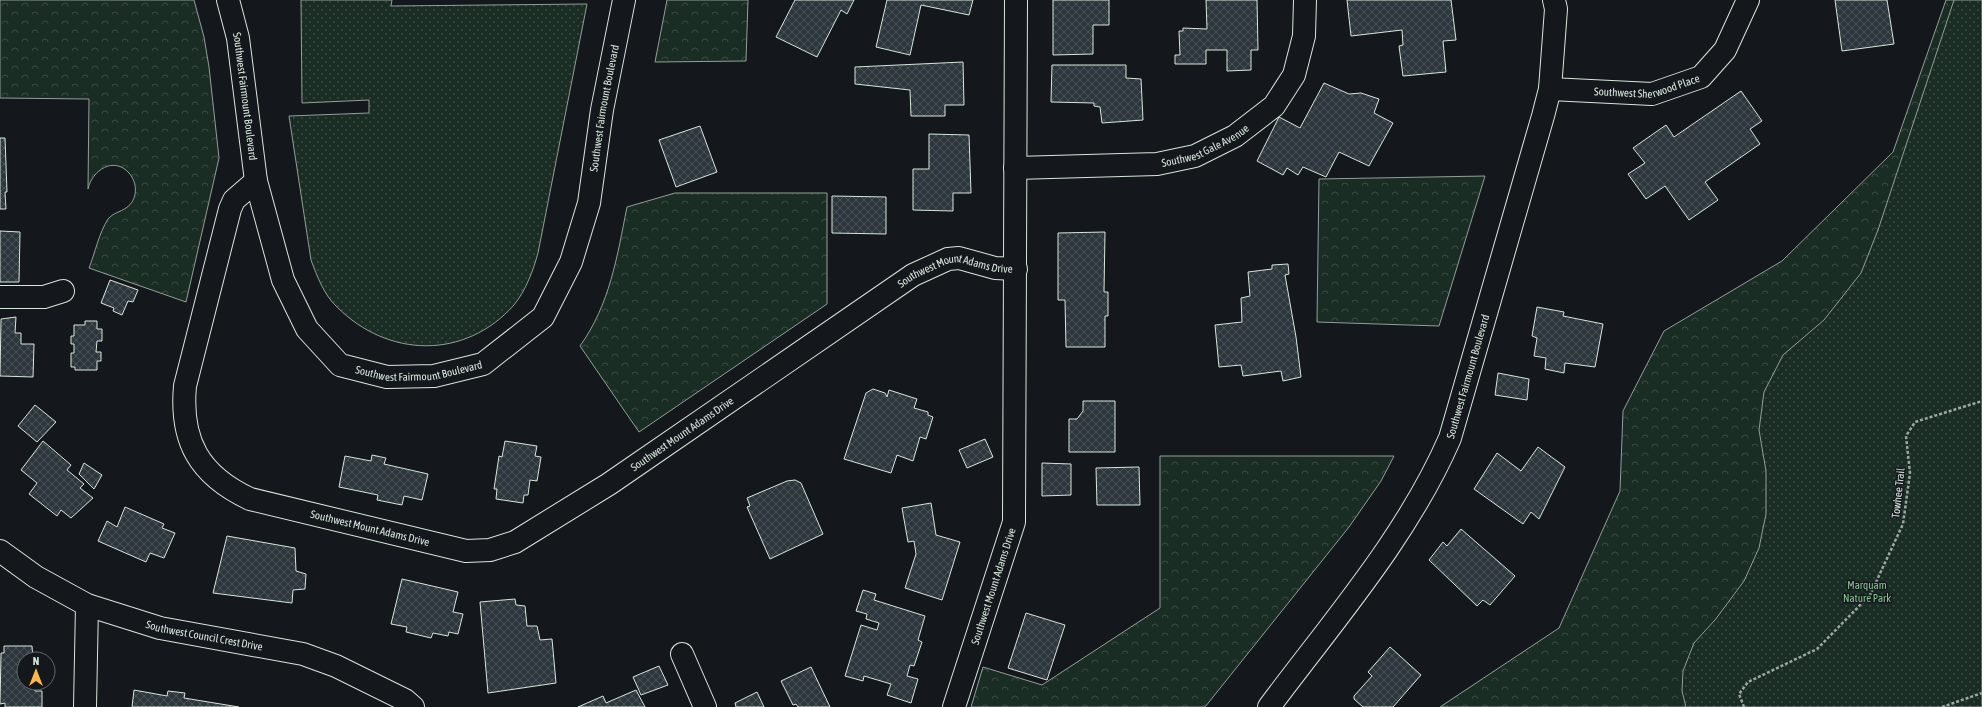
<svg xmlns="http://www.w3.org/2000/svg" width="1982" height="707" font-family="'Asap Condensed',sans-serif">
<defs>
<pattern id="forest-crowns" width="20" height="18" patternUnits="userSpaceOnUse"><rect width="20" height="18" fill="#1a2d24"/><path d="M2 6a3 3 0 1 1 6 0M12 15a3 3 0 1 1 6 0" fill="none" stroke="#3b4b43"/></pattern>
<pattern id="park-dots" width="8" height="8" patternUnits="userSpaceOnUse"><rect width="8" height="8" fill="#1a2d24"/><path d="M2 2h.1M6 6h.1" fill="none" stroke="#3b4b43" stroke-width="1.8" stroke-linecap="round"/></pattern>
<pattern id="building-cross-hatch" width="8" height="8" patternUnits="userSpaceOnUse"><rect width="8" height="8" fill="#2c363c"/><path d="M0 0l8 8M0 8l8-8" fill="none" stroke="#4a5358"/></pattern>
</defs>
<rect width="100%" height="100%" fill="#14181c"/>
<g fill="url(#forest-crowns)" stroke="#939e99">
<path d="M0,0h194l10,37 5,30 10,91 -33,144 -97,-34c6,-15 10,-35 19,-49 5,-6 12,-7 18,-11 12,-8 12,-25 3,-35 -15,-17 -37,-3 -41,16l1,-90 -89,-1z"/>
<path d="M667,0h81l-2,61 -91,1z"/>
<path d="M1946,0h36v707h-542l119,-79 61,-137 3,-80 41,-80 118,-70 111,-109z"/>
<path d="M1485,176l-46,150 -122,-4 2,-143z"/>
<path d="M675,193h152v111l-188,128 -59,-86c30,-42 37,-89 47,-139z"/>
<path d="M1160,456h234l-13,25 -32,46 -144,180h-234l12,-40 59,18 118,-77z"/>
</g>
<g fill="url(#park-dots)" stroke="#939e99">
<path d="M301,0h91l-1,6 196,-2 -49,249c-5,18 -12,37 -24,52 -49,55 -126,53 -177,2 -13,-12 -20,-31 -26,-47l-22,-144 80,-3v-13l-67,3z"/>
<path d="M1954,0h28v707h-296l-4,-16 1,-20 11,-28 21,-23 29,-39 15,-33 7,-34v-43l-7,-41 5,-38 19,-37 41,-35 37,-47 17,-43z"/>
</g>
<g fill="url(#building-cross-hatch)" stroke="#d8e6dc">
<path d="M795,0h59l-7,14 -6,-4 -24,47 -41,-20z"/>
<path d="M887,0h86l-4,15 -48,-10 -11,50 -34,-8z"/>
<path d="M1053,0h56v25h-16v29l-40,1z"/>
<path d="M1206,0h51l1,50h-7v20l-24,1v-21h-21v14h-31v-9h5l-1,-24h4v-3l24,1z"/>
<path d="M1347,0h104l5,40 -13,1 3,31 -43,4 -4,-30 4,-1 -1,-15 -51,6z"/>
<path d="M1835,0h52l7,44 -52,7z"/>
<path d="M963,62l1,43h-19v11h-34l-1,-26 -55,-6v-17z"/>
<path d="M1052,65h74v13l15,1 2,41 -41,3 -2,-16 -6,-1v-3l-43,-1z"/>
<path d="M1324,83l25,11 12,-1 18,6 -5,14 19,10 -24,43 -30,-14 -13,25 -23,-10 -5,8 -11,-7 -4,7 -26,-14 22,-44 21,11z"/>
<path d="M1741,91l21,30 -12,8 10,15 -55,38 13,18 -29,20 -24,-34 -19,13 -18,-25 17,-11 -12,-15 33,-23 8,12z"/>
<path d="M700,126l17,46 -41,15 -17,-47z"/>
<path d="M929,134l40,1 2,58h-18v18l-40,-1v-41h16z"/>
<path d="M0,138h5l2,54h-2l1,17h-6z"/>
<path d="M832,196l54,1v37l-54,-1z"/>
<path d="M0,231l20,1 -1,50h-19z"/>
<path d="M1105,232l-1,60h4v24h-3v31h-39l-1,-47h-7v-67z"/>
<path d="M1288,264l1,10 -4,1 11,62 5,40 -18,4 -2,-10 -38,5 -2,-11 -22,2 -4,-42 27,-3 -1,-24 9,-2 -2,-24 24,-3v-4z"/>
<path d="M110,280l28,10 -5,12 -5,-1 -6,14 -9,-4 1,-3 -13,-5z"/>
<path d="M1537,307l27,5 -1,4 40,8 -8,43 -30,-4 -1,10 -19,-4 1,-11 -12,-2 3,-18 -5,-2z"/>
<path d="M16,317l-1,16h6v11h13l-1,33 -33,-1 1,-57z"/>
<path d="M85,321h12v8h5v12h-5l-1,11h5v9h-4v9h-22v-3h-4v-14h3v-9h-3v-8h3v-11h11z"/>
<path d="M1498,373l31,6 -2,21 -32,-5z"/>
<path d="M873,389l12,4 2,4 2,-7 28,9 -3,9 14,4v3l5,2 -7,22 -6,-2 -7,24 -16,-6 -6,18 -47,-14 22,-66z"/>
<path d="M1083,401h32v51h-46v-33h8l6,-8z"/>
<path d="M35,405l21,17 -19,20 -19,-16z"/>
<path d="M985,439l8,18 -26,11 -8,-18z"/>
<path d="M43,441l28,24 -4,5 17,14 -4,4 13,10 -22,20 -10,-8 -4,6 -28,-22 8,-11 -16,-13z"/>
<path d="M505,441l32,5 -2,10 6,1 -4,24 -7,-1 -2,15h-4l-1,8 -27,-4 1,-10h-3l5,-33 3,1z"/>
<path d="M1538,447l27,20 -26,52 -8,-7 -8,12 -49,-35 23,-36 24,18z"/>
<path d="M372,455l14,3 -2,6 44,10 -6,26 -18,-4 -2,9 -25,-5 1,-5 -39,-8 6,-31 26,5z"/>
<path d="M84,463l18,12 -8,14 -15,-15z"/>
<path d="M1042,463l29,1v31l-29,1z"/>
<path d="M1139,467l1,38h-43l-1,-37z"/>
<path d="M795,480l6,3 22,51 -53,25 -23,-52 3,-1 -3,-8 40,-17z"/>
<path d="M931,503l5,32 24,7 -18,58 -37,-12 11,-34 -2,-13 -6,1 -6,-34z"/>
<path d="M125,507l39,17 -2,4 13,5 -11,25 -14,-5 -4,9 -48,-21 9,-20 10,6z"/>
<path d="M1461,529l54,47 -25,29 -7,-5 -6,6 -48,-46 14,-18 4,4z"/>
<path d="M227,536l68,12 1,23 10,3 -1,15 -12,1 -1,13 -79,-10z"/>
<path d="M402,579l56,13 -5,20 10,2 -5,20 -9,-2 -1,4 -15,-3 -2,5 -25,-6 1,-5 -16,-3z"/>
<path d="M863,590l13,4 -2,6 51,16 -7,24 4,2 -8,24 -4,-1 -3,11 11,3 -7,24 -24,-8 4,-11 -27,-8 -1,5 -18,-5 16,-51 16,5 2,-7 -13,-4 1,-5 -11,-3z"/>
<path d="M515,599l1,6 9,1 2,20h10l3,14 12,-1 4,44 -68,10 -8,-91z"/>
<path d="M1026,613l39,12 -18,55 -39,-12z"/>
<path d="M4,646h28l1,13h-9v24h10l1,8h7v16h-37v-4l-5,1 1,-51h3z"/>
<path d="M1390,647l31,28 -28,32h-30l-9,-8v-3l18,-20 -4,-4z"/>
<path d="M659,666l9,19 -27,10 -8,-18z"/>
<path d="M811,667l19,40h-32l-2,-3 -3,1 -12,-24z"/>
<path d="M134,690l33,6 1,-5 17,2 -1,5 55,9h-107z"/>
<path d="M636,690l9,17h-67l25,-11 3,7z"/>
<path d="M757,692l7,15h-28l-1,-4z"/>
</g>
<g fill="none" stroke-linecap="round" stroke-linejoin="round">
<defs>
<g id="minor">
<path id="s1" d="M1550,89l102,5 49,-17 24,-27 23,-50"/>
<path id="s2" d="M1015,168l142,-4 38,-8 40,-20 39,-30 20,-31 10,-39 1,-36"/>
<path id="s3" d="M256,181l-22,19 -4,9 -45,177c-5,55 14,89 65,113l216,52 24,-1 25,-8 94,-58 304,-209 35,-16 11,-1 36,10 21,1"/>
<path d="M0,297h44l19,-6"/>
<path d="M682,654l23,53"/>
<path d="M85,707l2,-102"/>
<path id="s4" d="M954,707l60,-185 2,-522"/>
</g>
<g id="tertiary">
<path id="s5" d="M228,0l10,38 18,143 27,99 24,49 33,36 47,12 47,-1 49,-12 60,-47 28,-55 18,-59 13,-93 22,-110"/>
<path id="s6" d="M0,551l36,26 51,28 73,23 143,26 33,12 69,34 8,7"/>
<path id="s7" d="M1269,707c64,-86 138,-170 181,-269l93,-322 7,-27 6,-80 -2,-9"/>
</g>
</defs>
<use href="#minor" stroke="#d8e6dc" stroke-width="24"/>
<use href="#tertiary" stroke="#d8e6dc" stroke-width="24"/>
<g stroke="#9da8a2" stroke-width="2.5" stroke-dasharray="3 2" stroke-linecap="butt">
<path d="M1744,707l-5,-13 9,-12 69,-33 53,-54 33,-71 7,-51 -4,-37 9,-14 67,-21"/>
<path d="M1942,707l40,-14"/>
</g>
<use href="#minor" stroke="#14181c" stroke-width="22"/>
<use href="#tertiary" stroke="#14181c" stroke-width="22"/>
</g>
<g text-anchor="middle" stroke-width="3" stroke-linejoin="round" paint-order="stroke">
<g font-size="11" fill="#d8e6dc" stroke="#14181c">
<text dy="4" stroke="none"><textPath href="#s1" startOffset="98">Southwest Sherwood Place</textPath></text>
<text dy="4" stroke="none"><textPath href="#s5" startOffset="98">Southwest Fairmount Boulevard</textPath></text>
<text dy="4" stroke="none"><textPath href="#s5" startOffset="831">Southwest Fairmount Boulevard</textPath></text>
<text dy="4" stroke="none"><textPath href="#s2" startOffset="194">Southwest Gale Avenue</textPath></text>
<text dy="4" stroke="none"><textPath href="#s3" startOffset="1158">Southwest Mount Adams Drive</textPath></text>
<text dy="4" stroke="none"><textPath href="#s5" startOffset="470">Southwest Fairmount Boulevard</textPath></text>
<text dy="4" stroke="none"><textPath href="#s7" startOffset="389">Southwest Fairmount Boulevard</textPath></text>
<text dy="4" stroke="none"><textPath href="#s3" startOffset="834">Southwest Mount Adams Drive</textPath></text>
<text transform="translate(1898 493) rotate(-84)" y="4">Towhee Trail</text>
<text dy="4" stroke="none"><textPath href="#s3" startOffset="486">Southwest Mount Adams Drive</textPath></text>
<text dy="4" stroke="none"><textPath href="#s4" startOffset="127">Southwest Mount Adams Drive</textPath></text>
<text dy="4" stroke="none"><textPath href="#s6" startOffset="224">Southwest Council Crest Drive</textPath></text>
</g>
<g font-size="11" fill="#8ac095" stroke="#14181c">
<text x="1867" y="589">Marquam<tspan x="1867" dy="13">Nature Park</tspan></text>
</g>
</g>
<g transform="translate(36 671)"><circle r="19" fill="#14181c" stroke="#626a69"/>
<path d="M0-3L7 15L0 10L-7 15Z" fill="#ffb74d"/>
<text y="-6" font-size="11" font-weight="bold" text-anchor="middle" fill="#d8e6dc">N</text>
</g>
</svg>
